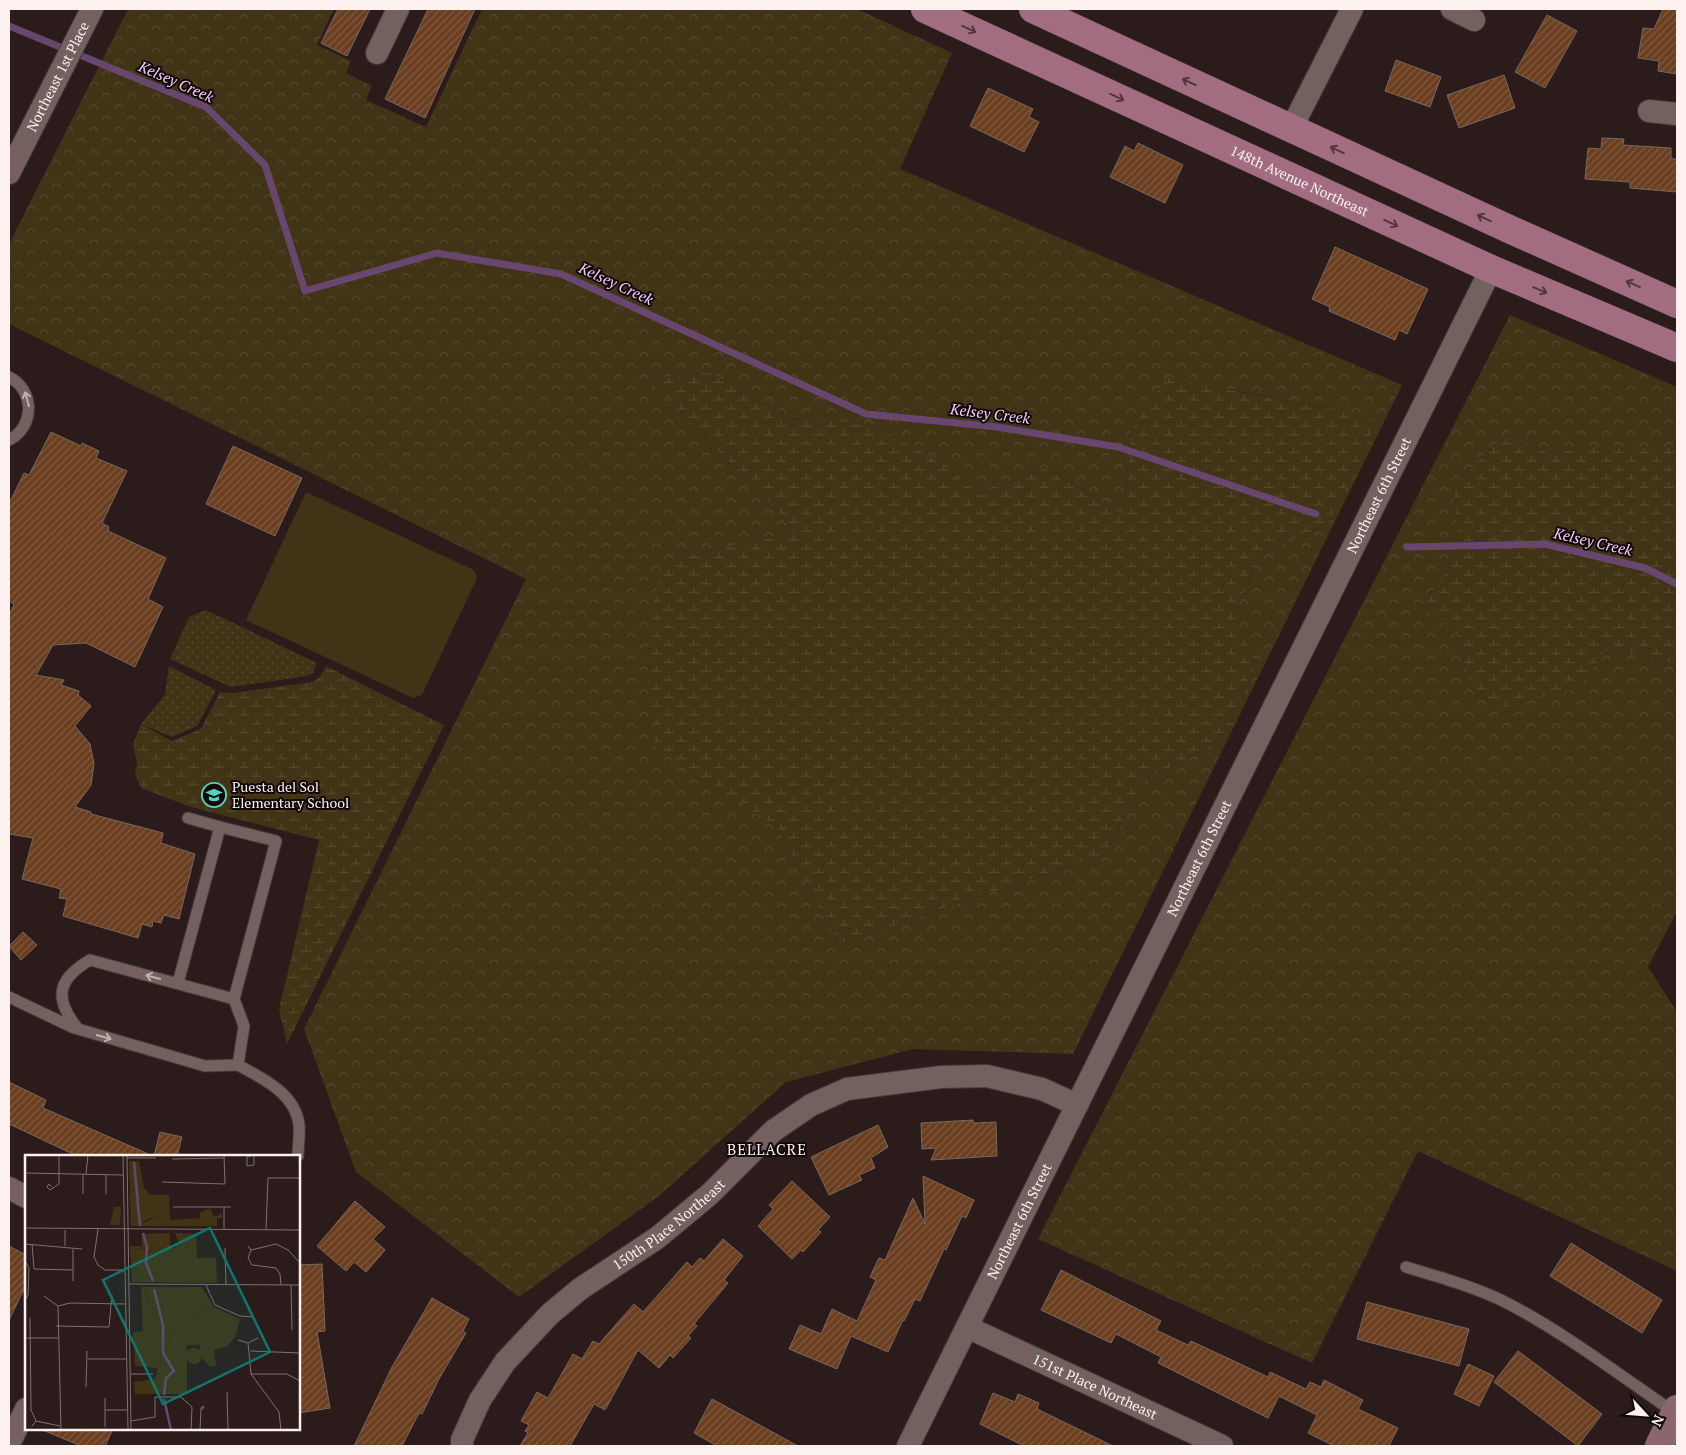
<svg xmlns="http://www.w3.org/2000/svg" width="1686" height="1455" font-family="'PT Serif',serif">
<defs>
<pattern id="forest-crowns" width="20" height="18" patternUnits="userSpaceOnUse" patternTransform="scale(1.25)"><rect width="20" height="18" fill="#413416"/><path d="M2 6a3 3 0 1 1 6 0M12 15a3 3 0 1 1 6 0" fill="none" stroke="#54482d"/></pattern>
<pattern id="wetland-marsh" width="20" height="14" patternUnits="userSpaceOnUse" patternTransform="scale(1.25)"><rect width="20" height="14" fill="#413416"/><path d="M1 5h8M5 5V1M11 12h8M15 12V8" fill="none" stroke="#54482d"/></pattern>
<pattern id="park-dots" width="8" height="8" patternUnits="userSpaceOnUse" patternTransform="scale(1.25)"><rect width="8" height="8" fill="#413416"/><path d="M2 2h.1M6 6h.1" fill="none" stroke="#54482d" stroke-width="1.8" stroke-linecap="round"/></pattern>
<pattern id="building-hatch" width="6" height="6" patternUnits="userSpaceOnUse" patternTransform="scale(1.25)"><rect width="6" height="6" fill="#6a3e1f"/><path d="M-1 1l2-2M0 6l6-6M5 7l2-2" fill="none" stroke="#805a40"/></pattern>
</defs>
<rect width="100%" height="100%" fill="#2b1b1a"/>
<g fill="url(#forest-crowns)" fill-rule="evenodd">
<path d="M128,9h206l-17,36 34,16 -5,12 26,13 -6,14 60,27 56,-118h375l95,44 -52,116 502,216 -329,669 -160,-5 -127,33 -127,114 -140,101 -163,-125 -52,-143 222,-450 -517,-255v-80zM709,372l79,46 87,7 64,37 40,33 66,-27 79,47 7,-84 97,-42 116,22 -17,115 -68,28 -24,60 21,51 -35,75 -79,42 -36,72 -268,90 -61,-117 -113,-266 133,-29 -148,-153z"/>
<path d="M1510,315l167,72v61h-95l-33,6 -40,-21 -56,52 6,69 -37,53 34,27 17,58 103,-4 33,-40 68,16v251h-2l-27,52 29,45v259l-259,-120 -106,212 -274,-124z"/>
</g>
<g fill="url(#wetland-marsh)">
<path d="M709,372l79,46 87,7 64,37 40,33 66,-27 79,47 7,-84 35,-53 178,33 33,12 -50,103 -68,28 -24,60 21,51 -35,75 -79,42 -36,72 -268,90 -61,-117 -121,-79 -12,-109 20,-78 133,-29 -148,-153z"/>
<path d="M1509,433l40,21 33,-6h95v216l-68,-16 -32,40 -71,19 -33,-15 -17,-58 -34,-27 37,-53 -6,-69z"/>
<path d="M326,666l118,59 -157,319 -8,-35 40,-169 -128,-33 -50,-19 -6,-14 2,-11 -4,-19 8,-20 31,17 29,-12 19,-37 13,1 79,-11 7,-4z"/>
</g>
<g fill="url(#park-dots)">
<path d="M206,610l111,53 -4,10 -6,3 -76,11 -61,-28 19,-42z"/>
<path d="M169,666l47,24 -19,36 -25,11 -31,-13 24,-29z"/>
</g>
<path fill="#413416" d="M306,492l168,78 3,8 -55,117 -9,3 -167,-78z"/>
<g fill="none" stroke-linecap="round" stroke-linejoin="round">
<g stroke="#68476f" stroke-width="7">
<path d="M9,26l197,81 59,58 40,126 132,-38 124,21 305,140 131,13 121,20 198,67"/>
<path d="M1407,547l138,-3 100,24 32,16"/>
</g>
</g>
<g fill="url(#building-hatch)" stroke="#78685d">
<path d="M338,9h32l-23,47 -26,-13z"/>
<path d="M428,9h47l-50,109 -40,-19z"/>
<path d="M1663,9h14v65l-19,-3 1,-10 -21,-3 5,-30 11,1z"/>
<path d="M1547,15l30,16 -32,57 -30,-16z"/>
<path d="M1396,60l45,17 -11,30 -45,-16z"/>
<path d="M1504,75l11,33 -56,20 -12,-33z"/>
<path d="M988,88l45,21 -4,8 10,5 -15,30 -54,-26z"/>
<path d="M1602,138l22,1 -1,6 48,3v10l6,2v32l-47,-4v-6l-45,-3 3,-31 13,1z"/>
<path d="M1138,143l45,22 -18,38 -55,-26 15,-31 9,5z"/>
<path d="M1335,247l93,42 -21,45 -8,-4 -4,10 -66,-29 1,-4 -18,-8z"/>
<path d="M51,432l30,14 1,-3 17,8 -3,7 31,13 -25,52 7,4 -1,4 58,27 -18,41 15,8 -28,60 -49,-24 -33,2 -17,30 28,5 -3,5 18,6 -1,4 13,11 -16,20 15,18 4,20 -3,21 -16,22 16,5v2l72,19 -2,10 34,11 -16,65 -15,-4 -3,8 -8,-2 -1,6 -10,-3 -4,14 -75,-22 4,-17 -8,-1 2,-9 -39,-10 11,-41 -24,-4v-218l5,-12 -5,-3v-97l15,-31 5,2z"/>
<path d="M233,446l69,32 -27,58 -69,-32z"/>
<path d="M23,932l14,13 -16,15 -12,-14z"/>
<path d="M9,1082l37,18 -3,8 110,48h-76l-68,-32z"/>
<path d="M973,1120v3l23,-1 1,34 -66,4 5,-12 -14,1 -1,-26z"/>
<path d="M878,1125l10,22 -17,11 4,10 -16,7 3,5 -33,15 -18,-38z"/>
<path d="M160,1132l22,5 -5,19h-23z"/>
<path d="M923,1176l51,24 -8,18 -4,-2 -16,34 -2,-1 -24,52 -5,-2 -11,22 -1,-1 -15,32 -37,-16 -14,33 -48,-20 11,-24 21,9 11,-25 25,12 19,-41 -6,-3 9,-19 6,2 28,-62 12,26z"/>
<path d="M792,1181l38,36 -12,13 3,2 -18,20 -2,-2 -9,9 -34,-33 15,-17 -4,-4z"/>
<path d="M355,1201l30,26 -12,12 12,11 -19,22 -12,-10 -8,9 -29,-25z"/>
<path d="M723,1239l20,17 -19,24 4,3 -34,41 3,2 -9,10 3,2 -18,20 -3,-3 -11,13 -21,-18 -33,60 -11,-6 -24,42h-50l8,-13 -3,-2 4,-6 -8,-4 16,-29 11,6 25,-44 9,5 11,-18 6,3 35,-40 9,8 44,-50 5,5 8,-9 4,3z"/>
<path d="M1571,1243l91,57 -20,33 -92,-57z"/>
<path d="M9,1246l17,9v30l-17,35z"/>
<path d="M322,1264l3,67 -8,1 13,76 -31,5v-148z"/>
<path d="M1061,1270l100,51 -5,9 32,15 3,-4 77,36 2,-5 36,17 4,-7 11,5 3,-7 39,20 -5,9 40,19 -9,18h-55l-26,-13 9,-18 -38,-19 -11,22 -110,-55 3,-6 -45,-23 -5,9 -70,-33z"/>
<path d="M432,1298l37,21 -6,12 3,2 -26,44 -18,37 -3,-1 -17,33h-48l38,-79z"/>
<path d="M1367,1302l102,27 -10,37 -102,-27z"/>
<path d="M1518,1351l84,63 -24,32 -84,-64z"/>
<path d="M1468,1364l26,12 -15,30 -25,-12z"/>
<path d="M993,1393l22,9 3,-8 21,9 -2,6 76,37h-89l-44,-22z"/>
<path d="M712,1399l86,47h-81l-23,-13z"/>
<path d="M40,1429h73l-8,17h-24z"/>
</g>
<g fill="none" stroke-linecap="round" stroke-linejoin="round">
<defs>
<g id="lane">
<path d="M9,377c26,13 26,50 0,63"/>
<path d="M188,818l32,9"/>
<path d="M178,983l42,-156 56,14 -42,158 10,27 -6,39c24,13 58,29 61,60 1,10 -1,21 -1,31"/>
<path d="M9,997l65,31"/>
<path d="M234,999l-144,-39c-34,20 -36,39 -12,69l127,37 33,-1"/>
<path d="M1406,1267c33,10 66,19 97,34 58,29 118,75 172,112"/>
</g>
<g id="street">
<path d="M1452,9l22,11"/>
<path d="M377,53l21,-44"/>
<path d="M1649,111l28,3"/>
<path d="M1291,129l61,-120"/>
<path id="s1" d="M9,173l83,-164"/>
<path d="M9,1188l17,9"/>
<path id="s2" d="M967,1327l255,119"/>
<path d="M9,1444l17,-35"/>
<path id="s3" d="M462,1446v-6l18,-40 25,-38 45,-48 30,-25 77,-51 53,-44 63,-63 38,-26 36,-16 94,-12 46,-1 55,13 35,16"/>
<path id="s4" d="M908,1446l583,-1177"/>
</g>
<path id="secondary" d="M1659,1446l18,-37"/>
<g id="primary">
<path id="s5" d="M925,9l566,260 186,79"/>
<path d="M1033,9l476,220 168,75"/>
</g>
</defs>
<use href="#lane" stroke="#463a39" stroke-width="13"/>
<use href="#street" stroke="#463a39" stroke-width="24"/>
<use href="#secondary" stroke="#463a39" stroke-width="29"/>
<use href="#primary" stroke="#463a39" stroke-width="29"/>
<use href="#lane" stroke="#74605e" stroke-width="11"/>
<use href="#street" stroke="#74605e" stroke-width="22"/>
<use href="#secondary" stroke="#8b666f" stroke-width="28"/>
<use href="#primary" stroke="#a36d81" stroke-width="28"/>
</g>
<defs><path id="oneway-shaft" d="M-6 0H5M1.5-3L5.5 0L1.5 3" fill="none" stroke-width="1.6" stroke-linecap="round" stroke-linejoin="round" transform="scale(1.25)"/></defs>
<g stroke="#52353e">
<use href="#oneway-shaft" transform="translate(969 29) rotate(25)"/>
<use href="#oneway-shaft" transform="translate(1189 82) rotate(-155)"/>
<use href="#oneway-shaft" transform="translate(1117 97) rotate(25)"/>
<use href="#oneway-shaft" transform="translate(1337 150) rotate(-155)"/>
<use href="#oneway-shaft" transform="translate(1484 218) rotate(-155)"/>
<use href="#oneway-shaft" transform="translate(1391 223) rotate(25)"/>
<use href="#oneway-shaft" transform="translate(1633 284) rotate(-156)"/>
<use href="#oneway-shaft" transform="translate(1540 290) rotate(23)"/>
</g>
<g stroke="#bfb0ae">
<use href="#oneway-shaft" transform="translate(27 399) rotate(-105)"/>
<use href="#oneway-shaft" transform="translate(153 977) rotate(-165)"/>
<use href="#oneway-shaft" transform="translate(104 1037) rotate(16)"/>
</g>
<defs>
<symbol id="school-ring" viewBox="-11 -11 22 22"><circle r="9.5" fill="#0f0807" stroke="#5bcebb" stroke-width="1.5"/><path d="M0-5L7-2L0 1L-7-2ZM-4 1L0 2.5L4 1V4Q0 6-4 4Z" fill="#5bcebb"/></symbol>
</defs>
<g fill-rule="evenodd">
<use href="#school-ring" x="200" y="781" width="28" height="28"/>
</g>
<g text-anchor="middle" stroke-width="4" stroke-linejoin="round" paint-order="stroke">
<g font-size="14" fill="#fdf1f0" stroke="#0f0807">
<text dy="5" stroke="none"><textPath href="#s1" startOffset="108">Northeast 1st Place</textPath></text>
<text dy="5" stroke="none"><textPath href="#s5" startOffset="412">148th Avenue Northeast</textPath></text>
<text dy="5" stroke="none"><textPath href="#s4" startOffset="1061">Northeast 6th Street</textPath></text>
<text dy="5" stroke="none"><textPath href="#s4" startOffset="656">Northeast 6th Street</textPath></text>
<text dy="5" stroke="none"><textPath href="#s4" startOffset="251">Northeast 6th Street</textPath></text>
<text dy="5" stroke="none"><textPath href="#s3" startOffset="310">150th Place Northeast</textPath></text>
<text dy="5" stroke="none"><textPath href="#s2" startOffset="141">151st Place Northeast</textPath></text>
</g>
<g font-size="14" fill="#fdf1f0" stroke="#0f0807" text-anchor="start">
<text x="232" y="792">Puesta del Sol<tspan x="232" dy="16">Elementary School</tspan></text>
</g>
<g font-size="15" font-style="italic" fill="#f5cafe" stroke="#0f0807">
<text transform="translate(176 82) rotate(24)" y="5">Kelsey Creek</text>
<text transform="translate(616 284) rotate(25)" y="5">Kelsey Creek</text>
<text transform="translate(990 414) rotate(7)" y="5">Kelsey Creek</text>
<text transform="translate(1593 542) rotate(13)" y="5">Kelsey Creek</text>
</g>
<g font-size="15" letter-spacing="1" fill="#fdf1f0" stroke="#0f0807">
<text x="767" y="1155">BELLACRE</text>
</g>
</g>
<g transform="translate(25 1155)">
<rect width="275" height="275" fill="#2b1b1a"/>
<path d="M104,6h10l5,27 6,7h19l1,25 30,-2v-5l10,-5 4,9 8,-4v5h-5v8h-86zM110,39l14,10 4,-1 7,12 -21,10 -9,-5 11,-8 -2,-11h-6zM89,52h7l-1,18h-10zM145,78v15h5l3,-6 -3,-9 21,1 1,24h19l1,25 -85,-1 -2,-36h12v-12zM126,89l2,18 -12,15 -8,-26zM116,132h61l12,20 26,12 -4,17 -8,9h-41v49h-52l-1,-12 21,-3 2,-6v-5l-22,-2 -2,-34 10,-1zM129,132l5,4 21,1 22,17 -6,8 -22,9 -6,16 -7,-39 -12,1 -4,-14v-2z" fill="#413416" fill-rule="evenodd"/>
<path d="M112,35l12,14 7,-1 5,12 -16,5 -3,5 -12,-3 2,-14 5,7 4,-3 -2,-11 -5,2 -2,-7zM121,86l5,3 2,18 8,9 -4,6 -10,3 -6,-3 -8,-26 10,-3zM120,132h9l5,4 15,-3 12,4 16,16 -6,9 -2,12 -13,6 -7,-9 -6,17 -7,-40 -12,1zM175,190h30l-16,5 2,15 -5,2 -11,-11z" fill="#413416"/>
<path d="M161 201a8 8 0 1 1 16 0a8 8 0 1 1-16 0Z" fill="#413416"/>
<path fill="none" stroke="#68476f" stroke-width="2.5" d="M109,7l6,64M118,78l4,14 -1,16 7,18M129,134l9,36v28l11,18 -8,7 -2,17M139,244l7,31"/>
<path fill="none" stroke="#7f7170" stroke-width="1" d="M98,0l5,275M102,0l4,275M229,1v9l-7,1v-9l7,-2M102,3h29M147,4l52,-1M0,18l98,2M61,19l2,-19M81,19v20M137,27l63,2 -1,-29M27,32l-3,-3 -2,3 3,3 9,-6v-29M58,39v-20M148,52h58M0,73l275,2M73,74l-4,28 4,8 7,5h20M199,74v-22M40,75v16M241,75l2,-52h32M0,89l57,5M7,89l2,25 39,1M223,91l3,4 25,-6 12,6 12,13M200,93l1,37M48,94v32M226,95l-3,8 4,7M0,106l4,7 -1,27 -3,5M227,110l24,3 4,6 1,11M104,129l171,1M181,130l9,20 25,11 14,1M266,130l1,45M19,141l14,10 12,-3 56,1M33,151l3,124M5,163l1,92 5,11M31,171l53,1 3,-32M0,183h33M213,185l10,3 10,-5M223,188l3,31 28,38 2,18M225,196l50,2M63,204h39M106,219h22M226,219h36l13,7M61,232l1,-36M202,237l1,38M80,255h22M106,266l24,-4v-20h26l11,10 -1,23M7,271l4,-5 24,5M80,272v-29M175,275l1,-22 3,-2 -2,4"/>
<path fill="#0f766e" fill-opacity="0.15" stroke="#0f766e" stroke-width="2.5" d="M185,73l60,124 -107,52 -60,-124z"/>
<rect width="275" height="275" fill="none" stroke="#fdf1f0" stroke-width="2.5"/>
</g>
<rect width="1686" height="1455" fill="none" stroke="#fdf1f0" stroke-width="20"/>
<g transform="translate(1646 1415) rotate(116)" stroke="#0f0807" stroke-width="4" paint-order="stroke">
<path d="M0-4L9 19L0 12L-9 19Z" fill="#fdf1f0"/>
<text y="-8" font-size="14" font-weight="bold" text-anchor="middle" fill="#fdf1f0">N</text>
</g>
</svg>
